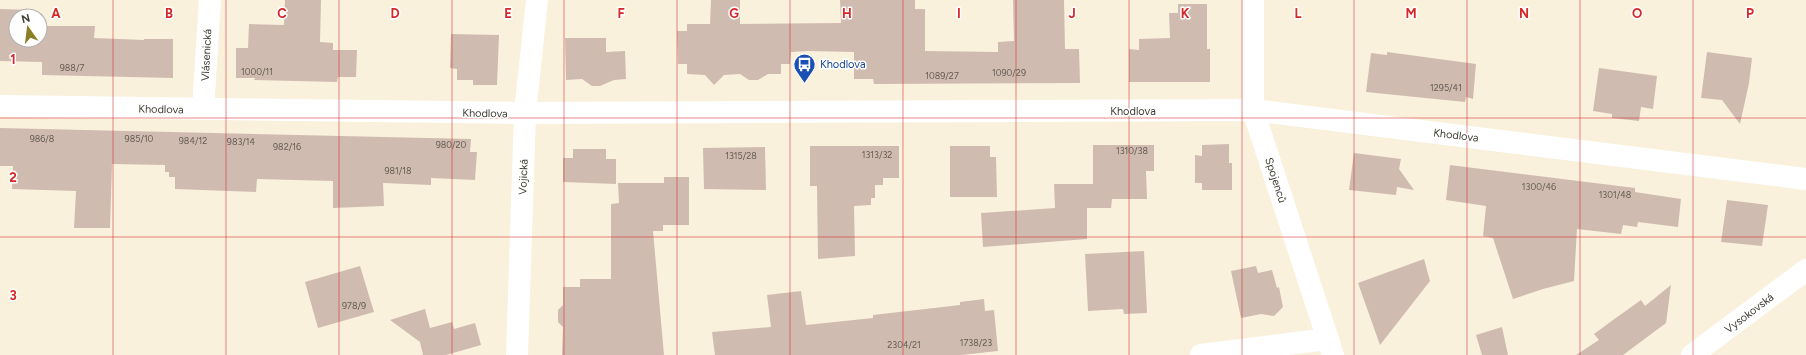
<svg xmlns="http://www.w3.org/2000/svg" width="1806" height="355" font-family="Figtree,sans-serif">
<rect width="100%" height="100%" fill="#faf1dd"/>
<g fill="#d0bbb0">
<path d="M285,0h36l-1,42 13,1v7h24l-1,27h-18l-1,5 -83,-2 1,-2h-19v-30h12l1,-24 35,1z"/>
<path d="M711,0h29v24l101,-1 -1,-23h75v9h10v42l73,1v-10l16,-1 -1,-41h51l1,49h14l1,34 -206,1 -1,-5h-19v-27l-46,-1 -17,1 -1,12h-9v10h-13l-10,6h-9l-9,-6 -16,1 -10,10 -9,-10 -18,-1v-10h-9l-1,-33h10v-7h23z"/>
<path d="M1178,4h29v45h3v33h-81v-33l10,1v-11l31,-1 -1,-25h9z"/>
<path d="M0,9l32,1v6h-16v24h24v-14h55l-1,12 50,2v-1h29v39l-131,-3v-13l-42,-1z"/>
<path d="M451,34l48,1 -2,50h-24v-5h-16v-11l-7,-1z"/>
<path d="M565,38h41v14l19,-1 1,28 -12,1 -14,6h-8l-10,-7 -16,1z"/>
<path d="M1387,52l89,12 -3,35 -7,-2 -1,5 -99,-10 5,-39 16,2z"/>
<path d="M1707,52l45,6 -3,25 -9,41 -18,-24 -21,-2z"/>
<path d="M1599,68l58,8 -4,33 -12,-2 -2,14 -27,-3v-4l-19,-3z"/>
<path d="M0,128l471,11 -1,13h7l-2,28 -44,-2v7l-48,-2 1,23 -51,2v-27l-76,-2 -1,13 -81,-3v-12h-6v-5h-4v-7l-53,-1 -2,64h-36l2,-37 -64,-2 1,-23h-13z"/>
<path d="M1229,144v19h3v27h-30v-7h-7v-28l7,1v-11z"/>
<path d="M1093,145h61v26h-8l1,28h-35l-1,9h-24v31l-104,8 -2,-34 74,-5 -1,-24h39z"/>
<path d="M810,146h89v32h-16v7h-8v13h-4v7l-17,1 1,50 -37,3 -1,-73h-7z"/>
<path d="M950,146h40v11h6l1,40h-47z"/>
<path d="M765,147l1,43 -62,-1 -1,-41z"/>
<path d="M573,149h33v10h10v25l-53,-2v-24h10z"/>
<path d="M1354,153l47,6 -2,10 15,21 -17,-3 -1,8 -47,-5z"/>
<path d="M1450,165l185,23v4l46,7 -3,28 -40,-5 -1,5 -14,-2 -2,9 -44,-5 -3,52 -31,8 -30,10 -20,-61 -10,-2 3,-30 -40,-6z"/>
<path d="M664,177h25v48h-26v6h-10l11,124h-102l1,-28 -5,-5v-12l5,-5v-18h17v-8h31v-75l8,-1 -1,-20h46z"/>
<path d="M1727,200l41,5 -6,41 -41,-4z"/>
<path d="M1144,251l3,62 -23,1 -1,-5 -35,2 -3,-57z"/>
<path d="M1424,259l6,22 -50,64 -22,-62z"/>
<path d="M360,266l14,46 -56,16 -13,-46z"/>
<path d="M1256,266l2,7 14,-3 5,18 2,-1 4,20 -9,9 -13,-2 -20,4 -10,-47z"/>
<path d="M1671,285l-5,38 -43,32h-47l23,-15 -5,-6 19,-14 28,-20 4,6z"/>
<path d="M801,291l5,34 67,-7v-3l87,-10v-3l24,-3 1,12 9,-1 4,41 -37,4h-246l-3,-23 59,-5 -4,-32z"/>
<path d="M425,309l5,19 22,-6 2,7 21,-6 6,22 -35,10h-23l-3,-13 -30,-22z"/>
<path d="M1502,327l6,28h-26l-6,-20z"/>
</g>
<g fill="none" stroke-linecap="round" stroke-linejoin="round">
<g stroke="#fff" stroke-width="22">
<path d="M1253,0v110l80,245"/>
<path d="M0,106l525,7 728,-3 553,69"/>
<path d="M203,109l7,-109"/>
<path d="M517,355l8,-242 12,-113"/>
<path d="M1201,355l126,-16"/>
<path d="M1692,355l114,-85"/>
</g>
</g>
<path fill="none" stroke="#d62828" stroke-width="1" stroke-opacity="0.55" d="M113,0v355M226,0v355M339,0v355M452,0v355M564,0v355M677,0v355M790,0v355M903,0v355M1016,0v355M1129,0v355M1242,0v355M1354,0v355M1467,0v355M1580,0v355M1693,0v355M0,118h1806M0,237h1806"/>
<defs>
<symbol id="bus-pin" viewBox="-11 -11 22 30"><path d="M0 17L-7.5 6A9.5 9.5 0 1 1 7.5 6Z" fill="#1a4fb4" stroke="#fff"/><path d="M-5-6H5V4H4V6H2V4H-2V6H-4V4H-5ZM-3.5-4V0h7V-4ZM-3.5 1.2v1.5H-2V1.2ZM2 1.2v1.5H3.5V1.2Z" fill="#fff"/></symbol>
</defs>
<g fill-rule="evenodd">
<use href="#bus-pin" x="792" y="52" width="25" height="34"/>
</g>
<g text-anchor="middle" stroke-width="3" stroke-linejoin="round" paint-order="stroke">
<g font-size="9" fill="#635c53">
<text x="72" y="71">988/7</text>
<text x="257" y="75">1000/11</text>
<text x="1009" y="76">1090/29</text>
<text x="942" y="79">1089/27</text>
<text x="1446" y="91">1295/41</text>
<text x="42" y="142">986/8</text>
<text x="139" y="142">985/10</text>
<text x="193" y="144">984/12</text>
<text x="241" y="145">983/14</text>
<text x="451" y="148">980/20</text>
<text x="287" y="150">982/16</text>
<text x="1132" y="154">1310/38</text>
<text x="877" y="158">1313/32</text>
<text x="741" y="159">1315/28</text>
<text x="398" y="174">981/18</text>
<text x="1539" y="190">1300/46</text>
<text x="1615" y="198">1301/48</text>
<text x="354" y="309">978/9</text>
<text x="976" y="346">1738/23</text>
<text x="904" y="348">2304/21</text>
</g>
<g font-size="11" fill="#3f3c34" stroke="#fff">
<text transform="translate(206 55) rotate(-87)" y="4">Vlásenická</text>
<text transform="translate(161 109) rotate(1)" y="4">Khodlova</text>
<text x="1133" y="115">Khodlova</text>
<text transform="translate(485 113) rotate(1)" y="4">Khodlova</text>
<text transform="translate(1456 135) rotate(7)" y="4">Khodlova</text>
<text transform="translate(523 177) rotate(-88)" y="4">Vojická</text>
<text transform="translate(1276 180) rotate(72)" y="4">Spojenců</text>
<text transform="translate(1749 313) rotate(-37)" y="4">Vysokovská</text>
</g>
<g font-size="11" fill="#164399" stroke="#fff" text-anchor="start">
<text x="820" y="68">Khodlova</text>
</g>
</g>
<g font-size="13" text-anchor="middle" font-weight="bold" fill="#d62828" stroke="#fff" stroke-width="3" stroke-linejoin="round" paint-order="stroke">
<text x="56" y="18">A</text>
<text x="169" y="18">B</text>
<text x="282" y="18">C</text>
<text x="395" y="18">D</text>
<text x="508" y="18">E</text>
<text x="621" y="18">F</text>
<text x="734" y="18">G</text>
<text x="847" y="18">H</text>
<text x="959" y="18">I</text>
<text x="1072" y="18">J</text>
<text x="1185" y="18">K</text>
<text x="1298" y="18">L</text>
<text x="1411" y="18">M</text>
<text x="1524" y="18">N</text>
<text x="1637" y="18">O</text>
<text x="1750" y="18">P</text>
<text x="13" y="64">1</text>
<text x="13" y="182">2</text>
<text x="13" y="300">3</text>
</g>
<g transform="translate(28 28) rotate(346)"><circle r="19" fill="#ffffff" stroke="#b2b1ae"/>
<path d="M0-3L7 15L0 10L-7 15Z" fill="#8c7e25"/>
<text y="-6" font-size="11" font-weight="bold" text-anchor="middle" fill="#3f3c34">N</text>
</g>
</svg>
